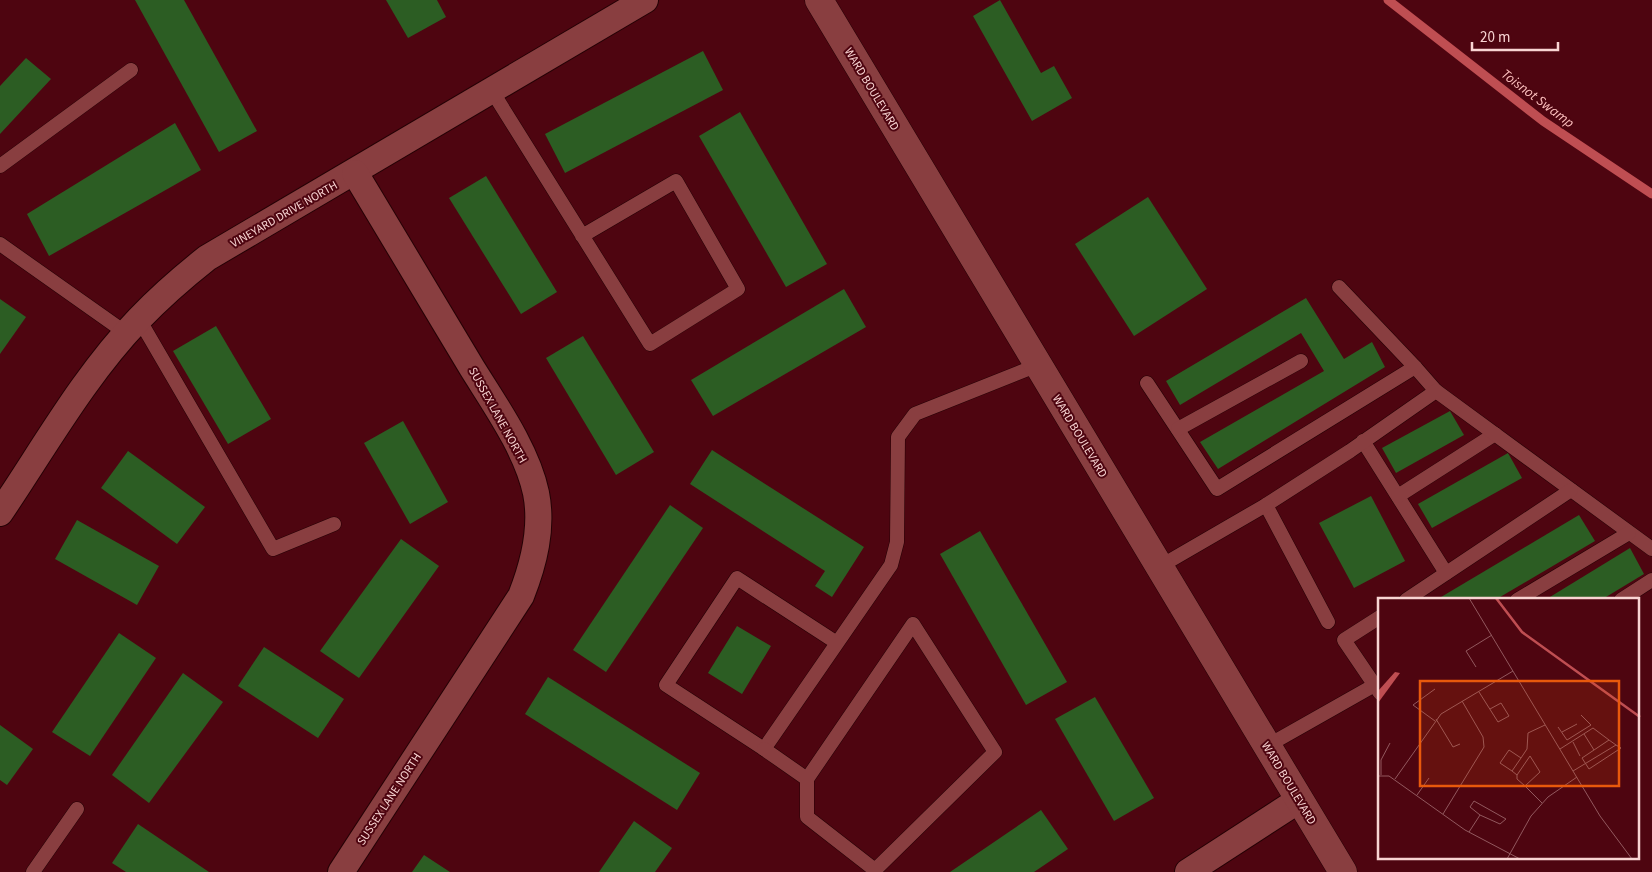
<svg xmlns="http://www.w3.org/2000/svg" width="1652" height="872" font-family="'Source Sans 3',sans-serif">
<rect width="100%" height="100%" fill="#4e0510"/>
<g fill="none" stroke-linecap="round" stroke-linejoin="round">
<path stroke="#bf4e52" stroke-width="9" d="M1388,0l155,121 109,73"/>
</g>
<g fill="#2c5d23">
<path d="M135,0h49l73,131 -38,21z"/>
<path d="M386,0h51l9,17 -38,21z"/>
<path d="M1000,0l41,73 13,-7 18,32 -40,23 -59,-105z"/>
<path d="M703,51l20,39 -158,83 -20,-39z"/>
<path d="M26,58l25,21 -51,55v-48z"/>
<path d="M740,112l87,152 -41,23 -87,-151z"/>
<path d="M175,123l26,47 -152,86 -22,-42z"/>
<path d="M486,176l71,116 -36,22 -72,-116z"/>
<path d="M1148,197l59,92 -73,47 -59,-92z"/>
<path d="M844,289l22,38 -153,89 -22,-36z"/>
<path d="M1306,298l38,61 28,-17 13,25 -167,102 -18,-27 124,-71 -23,-38 -121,72 -14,-24z"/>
<path d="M0,299l26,18 -26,37z"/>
<path d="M216,326l55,93 -43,25 -55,-93z"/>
<path d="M583,336l71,116 -38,23 -70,-117z"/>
<path d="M1450,411l14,24 -68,38 -14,-25z"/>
<path d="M403,421l45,81 -38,22 -46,-81z"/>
<path d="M712,450l152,97 -32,50 -17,-11 10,-15 -135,-87z"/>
<path d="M128,451l77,56 -28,37 -76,-56z"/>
<path d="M1508,453l14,25 -90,50 -14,-24z"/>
<path d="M1371,496l34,65 -51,27 -35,-65z"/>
<path d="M670,505l33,23 -97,144 -33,-22z"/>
<path d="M1579,515l16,26 -100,59h-59z"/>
<path d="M77,520l82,46 -22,39 -82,-46z"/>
<path d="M980,531l87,151 -41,23 -86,-151z"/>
<path d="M401,539l38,27 -80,112 -39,-27z"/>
<path d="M1630,548l14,26 -43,26h-56z"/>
<path d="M737,626l34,20 -29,48 -34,-21z"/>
<path d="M119,633l37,25 -66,98 -38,-24z"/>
<path d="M264,647l80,52 -26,39 -80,-52z"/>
<path d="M183,673l40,29 -74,101 -37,-28z"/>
<path d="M548,677l152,96 -23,37 -152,-96z"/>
<path d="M1095,697l59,101 -40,23 -59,-102z"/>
<path d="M0,725l33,24 -26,36 -7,-5z"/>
<path d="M1041,810l27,39 -34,23h-84z"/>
<path d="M634,821l38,27 -17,24h-56z"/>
<path d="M138,824l71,48h-83l-14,-9z"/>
<path d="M424,855l26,17h-38z"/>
</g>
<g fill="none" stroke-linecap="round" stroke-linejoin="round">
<defs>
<g id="service">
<path d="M492,91l158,253 88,-55 -62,-108 -94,55"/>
<path d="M0,166l131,-96"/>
<path d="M0,244l126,89"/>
<path d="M139,319l134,230 61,-25"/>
<path d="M1415,367l21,24"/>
<path d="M1147,383l70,106 198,-122 -76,-80"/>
<path d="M1178,429l123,-68"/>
<path d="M1363,441l83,132"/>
<path d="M1398,496l97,-62"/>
<path d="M1266,505l62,117"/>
<path d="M1159,567l107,-62 84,-54 86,-60 216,158"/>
<path d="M1406,600l165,-110"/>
<path d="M1517,600l112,-67"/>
<path d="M1621,600l31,-20"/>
<path d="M1380,617l-36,23 36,53"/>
<path d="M837,643l-100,-65 -71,107 98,64 127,-184 6,-23 1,-105 17,-23 123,-49"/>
<path d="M1267,746l113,-64"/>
<path d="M764,749l43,30 106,-155 82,128 -120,118 -68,-53v-38"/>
<path d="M33,872l44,-63"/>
</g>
<g id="minor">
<path d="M0,513c44,-65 84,-137 139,-194 21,-22 44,-42 68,-61l438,-258"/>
<path d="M341,872l180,-276c13,-33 22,-68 15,-103 -9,-43 -41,-88 -64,-125 -39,-65 -78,-130 -117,-195"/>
<path d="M1188,872l111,-72"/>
</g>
<path id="secondary" d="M819,0l524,872"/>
</defs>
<use href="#service" stroke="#250205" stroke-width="15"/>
<use href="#minor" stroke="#250205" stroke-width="28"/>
<use href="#secondary" stroke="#250205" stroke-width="29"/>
<use href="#service" stroke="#893e40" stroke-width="14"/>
<use href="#minor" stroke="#893e40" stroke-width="26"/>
<use href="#secondary" stroke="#893e40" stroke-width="28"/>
</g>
<g text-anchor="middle" stroke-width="4" stroke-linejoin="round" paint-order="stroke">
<g font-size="12" fill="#f9d5d3" stroke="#4e0510">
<text transform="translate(872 89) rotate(59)" y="4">WARD BOULEVARD</text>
<text transform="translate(284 214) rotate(-30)" y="4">VINEYARD DRIVE NORTH</text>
<text transform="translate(498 415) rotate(61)" y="4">SUSSEX LANE NORTH</text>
<text transform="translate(1080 436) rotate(59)" y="4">WARD BOULEVARD</text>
<text transform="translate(1289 783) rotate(59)" y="4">WARD BOULEVARD</text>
<text transform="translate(389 799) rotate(-57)" y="4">SUSSEX LANE NORTH</text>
</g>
<g font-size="14" font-style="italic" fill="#fec1bf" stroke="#4e0510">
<text transform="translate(1538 98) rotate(37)" y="5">Toisnot Swamp</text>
</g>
</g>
<g transform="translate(1378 598)">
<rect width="261" height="261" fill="#4e0510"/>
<path d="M17,74l5,1 -22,30v-12z" fill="#bf4e52"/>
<path fill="none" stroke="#bf4e52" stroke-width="2.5" d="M118,0l26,34 118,85"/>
<path fill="none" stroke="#92585e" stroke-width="1" d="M91,0l131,218 32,43M98,69l-10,-16 26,-16M101,94l19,30 11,-6 -8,-13 -11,6M58,121l17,28 7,-3M57,123l-22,-16 22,-16M180,129l9,13 24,-15 -10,-10M184,134l15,-8M206,136l10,16M195,144l7,14M182,151l33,-21 16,12 7,5 5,3 -32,21 -7,-11 27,-18M143,160l-12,-8 -9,13 12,8 9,-13 6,-9 1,-16 17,-8M134,173l5,4 13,-19 10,16 -15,14 -8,-7v-4M195,173l43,-26M3,177v-15l9,-17M0,178h11l76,54 55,29M17,181l46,-65 72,-43M147,188l17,17M39,197l12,-17M65,216l41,-67 -1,-10 -21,-36M91,234l11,-17 20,9 6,-5 -32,-18 -4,6 10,8M129,261l24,-43 17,-19 29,-20"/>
<path fill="#e8590c" fill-opacity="0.15" stroke="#e8590c" stroke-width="2.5" d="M42,83h199v105h-199z"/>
<rect width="261" height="261" fill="none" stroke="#f9d5d3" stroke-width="2.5"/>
</g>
<path d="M1472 42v8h86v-8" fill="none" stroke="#f9d5d3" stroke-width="2.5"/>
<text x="1480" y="42" font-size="15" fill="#f9d5d3" stroke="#4e0510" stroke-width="4" paint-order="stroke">20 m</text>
</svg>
